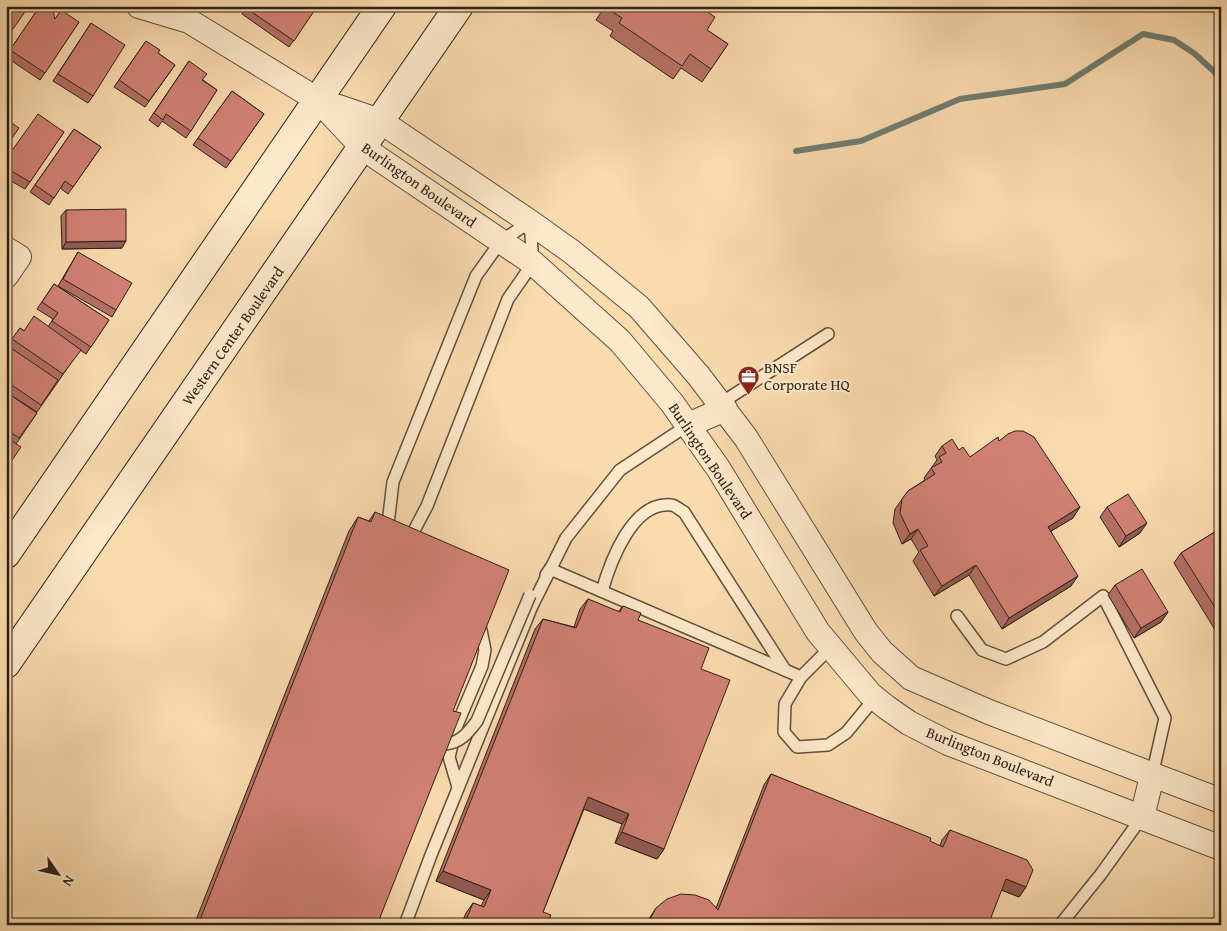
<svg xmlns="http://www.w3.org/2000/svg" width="1227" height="931" font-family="'Gentium Book Plus',serif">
<rect width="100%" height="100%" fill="#fadbae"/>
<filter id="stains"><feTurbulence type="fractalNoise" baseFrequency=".004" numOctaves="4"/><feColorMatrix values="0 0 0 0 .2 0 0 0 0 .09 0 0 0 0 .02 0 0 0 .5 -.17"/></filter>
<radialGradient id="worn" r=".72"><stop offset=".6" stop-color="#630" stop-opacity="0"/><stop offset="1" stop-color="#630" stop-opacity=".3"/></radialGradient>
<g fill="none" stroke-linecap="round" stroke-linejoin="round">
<path stroke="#707d72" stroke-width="6" d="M796,151l65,-10 99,-42 105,-15 78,-50 31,6 21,14 26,24"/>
<defs>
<g id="lane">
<path d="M721,403l107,-69"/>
<path d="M387,532l6,-50 83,-206 25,-35 29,-19 3,41 -25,36 -81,207 -19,36"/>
<path d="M546,575l4,-6 251,108 30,-30"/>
<path d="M602,591c8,-28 30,-90 69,-86 4,0 9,5 13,7l101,158"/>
<path d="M957,616l25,34 24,9 37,-17 60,-46 62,122 -13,58"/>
<path d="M801,677l-16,27 -1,28 13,15 31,-2 18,-12 29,-35"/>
<path d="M458,787l-9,-30 8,-32 25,-59 3,-16 -4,-20 -7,-2"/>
<path d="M405,925l26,-70 101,-249 34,-68 54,-68 68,-45"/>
<path d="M1060,925l41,-51 41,-57"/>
</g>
<g id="street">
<path d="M139,6l50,15 129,79 62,21 150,101 42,30 67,55 59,68 48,63 120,194 16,20 29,26 78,34 232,89"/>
<path d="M321,103l42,45 170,115 87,78 52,62 46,65 100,164 52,62 16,13 23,16 39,20 273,105"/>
<path d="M6,249l13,8 -13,19"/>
<path d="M688,425l37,-16"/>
<path d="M1142,817l10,-41"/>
</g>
<g id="secondary">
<path d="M6,554l376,-548"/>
<path d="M6,664l453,-658"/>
</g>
</defs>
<use href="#lane" stroke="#604f3d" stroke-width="14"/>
<use href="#street" stroke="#604f3d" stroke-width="26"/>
<use href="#secondary" stroke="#2c2017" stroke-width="30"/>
<use href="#lane" stroke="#fce8ca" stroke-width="11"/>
<use href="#street" stroke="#fce8ca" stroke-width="24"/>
<use href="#secondary" stroke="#fce8ca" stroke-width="28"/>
<defs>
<path id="lane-bridge" d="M445,744c15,-1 23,-11 32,-23l53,-126"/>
</defs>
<use href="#lane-bridge" stroke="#604f3d" stroke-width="14" stroke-linecap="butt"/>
<use href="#lane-bridge" stroke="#fce8ca" stroke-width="11"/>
</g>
<g fill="#b46f65" stroke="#2c2017">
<path d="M40,6l15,13 24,3 -39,58 -34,-23v-1z"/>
<path d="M247,6h63l-1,1 5,4 -25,36 -47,-33z"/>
<path d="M605,6l102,24 21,14 -26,38 -21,-14 -8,11 -63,-43 3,-5 -17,-11z"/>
<path d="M91,23l2,73 -5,7 -35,-22z"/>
<path d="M146,41l12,12 17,12 -30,42 -31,-20z"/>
<path d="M189,61l14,19 14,10 -31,48 -24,-17 -4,6 -9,-7z"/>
<path d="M232,91l32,23 -38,54 -33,-23z"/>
<path d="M74,129l27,18 -33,47 -8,-6 -11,17 -19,-13z"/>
<path d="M64,132l-39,57 -19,-11v-19z"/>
<path d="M66,210l56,38 -60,1 -1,-33z"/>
<path d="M78,252l38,58 -4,7 -54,-31z"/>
<path d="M54,284l55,36 -23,34 -6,-4 -43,62 -31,-20v-43l2,-3h-1l13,-18 4,3 24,-4 5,-8 -16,-10z"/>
<path d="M6,392l31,21 -21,31 -10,25z"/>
<path d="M999,441l74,77 -22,13 20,55 -69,43 -33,-54 -35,21 -21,-35 6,-9 -8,-13 -9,5 -9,-21 2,-14 13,-18 17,-11 -1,-2 13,-18 -2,-4 7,-10 17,4 11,7z"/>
<path d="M1107,507l33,26 -21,14 -19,-30z"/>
<path d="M375,512l78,199 -76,214h-183l155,-394 9,-14 11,4z"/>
<path d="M1221,528v110h-1l-46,-75 7,-10z"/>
<path d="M1115,585l53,27 -7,10 -27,16 -26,-43z"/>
<path d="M588,599l30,13 5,-6 15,14 63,49 -37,180 -7,10 -42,-16 7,-19 -38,-15 -41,103 4,13h-86l5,-12 7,-10 8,3 3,-6 -48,-19 99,-252 8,-10 31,8 6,-18z"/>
<path d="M771,774l169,72 2,-6 8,-10 76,57 -7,10 -18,-7 -13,35h-343l11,-17h60l48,-123z"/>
</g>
<g fill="#925a52" stroke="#2c2017">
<path d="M126,241l-4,7 -60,1 4,-7z"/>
<path d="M1080,507l-7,11 -32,19 7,-10z"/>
<path d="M1147,523l-7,10 -21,14 7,-11z"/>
<path d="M918,529l-7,10 -9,5 8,-10z"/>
<path d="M976,565l-7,10 -35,21 8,-10z"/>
<path d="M1078,576l-7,10 -69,43 7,-11z"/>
<path d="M1168,612l-7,10 -27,16 7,-10z"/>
<path d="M588,797l41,17 -7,10 -41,-16z"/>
<path d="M622,832l42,17 -7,10 -42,-16z"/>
<path d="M443,871l48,19 -7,10 -48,-19z"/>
<path d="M1006,879l20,8 -7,10 -20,-8z"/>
</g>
<g fill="#d18175" stroke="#2c2017">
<path d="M6,6h23l-23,33z"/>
<path d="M40,6h4l9,5 2,8 6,-9 18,12 -34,51 -35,-23z"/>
<path d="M247,6h60l7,5 -20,30 -48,-33z"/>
<path d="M699,6l16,11 -8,13 21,14 -17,25 -21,-15 -8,12 -63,-43 3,-5 -17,-11z"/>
<path d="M91,23l34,22 -32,51 -35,-22z"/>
<path d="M146,41l14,9 -2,3 17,12 -26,36 -30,-21z"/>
<path d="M189,61l18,13 -5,6 15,10 -26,41 -25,-17 -3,6 -9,-7z"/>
<path d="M232,91l32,23 -33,47 -33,-23z"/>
<path d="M38,114l26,18 -34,50 -24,-14v-9z"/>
<path d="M6,119l13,9 -13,19z"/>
<path d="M74,129l27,18 -28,40 -8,-6 -11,17 -19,-13z"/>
<path d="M126,209v32l-60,1v-32z"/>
<path d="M78,252l54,31 -16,27 -53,-31z"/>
<path d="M54,284l55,36 -18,27 -39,-26 6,-8 -16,-11z"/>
<path d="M34,316l47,34 -18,24 -51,-35 8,-11 4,3z"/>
<path d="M8,346l50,34 -17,25 -35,-24v-32z"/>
<path d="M6,392l31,21 -18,25 -13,-9z"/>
<path d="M1015,431h8l11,6 46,70 -32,20 30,49 -69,42 -33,-53 -34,21 -22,-36 8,-4 -10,-17 -8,5 -10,-21 2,-14 6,-8 27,-17 -4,-6 11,-6 -3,-5 7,-4 -4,-7 10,-7 7,11 4,-3 7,10 28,-20 1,4 9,-7z"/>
<path d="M6,437l15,10 -15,22z"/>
<path d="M1128,494l19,29 -21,13 -19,-29z"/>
<path d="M375,512l134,58 -56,141 8,2 -84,212h-179l160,-408 13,5z"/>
<path d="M1221,528v89l-40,-64z"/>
<path d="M1142,569l26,43 -27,16 -26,-43z"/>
<path d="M588,599l32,13 3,-6 18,7 -3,7 71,28 -8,21 29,11 -66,169 -42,-17 7,-18 -41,-17 -45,115 8,3 -4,10h-83l9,-22 11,4 7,-17 -48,-19 100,-252 33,9z"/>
<path d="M771,774l160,64 -1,3 13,6 7,-17 77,30 6,10 -7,17 -20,-8 -18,46 -6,-3 -1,3h-333l1,-4 7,-13 11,-9 14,-5 14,1 14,5 9,10z"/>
</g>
<defs>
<symbol id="office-pin" viewBox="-11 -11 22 30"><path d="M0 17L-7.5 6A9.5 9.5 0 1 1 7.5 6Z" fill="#8f2418" stroke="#fce8ca"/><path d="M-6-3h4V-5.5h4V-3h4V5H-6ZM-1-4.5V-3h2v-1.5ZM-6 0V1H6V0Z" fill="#fff"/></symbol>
</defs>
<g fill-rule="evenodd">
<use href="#office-pin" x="736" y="364" width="25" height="34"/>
</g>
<g text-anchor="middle" stroke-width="4.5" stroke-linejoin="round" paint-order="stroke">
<g font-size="15" fill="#2c2017" stroke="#fce8ca">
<text transform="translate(419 185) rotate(35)" y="5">Burlington Boulevard</text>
<text transform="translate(233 336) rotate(-55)" y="5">Western Center Boulevard</text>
<text transform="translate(710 461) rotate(56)" y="5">Burlington Boulevard</text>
<text transform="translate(990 757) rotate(22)" y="5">Burlington Boulevard</text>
</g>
<g font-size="15" fill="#2c2017" stroke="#fce8ca" text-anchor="start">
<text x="764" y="373">BNSF<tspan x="764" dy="17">Corporate HQ</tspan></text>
</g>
</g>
<rect width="1227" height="931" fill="none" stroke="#fadbae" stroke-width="25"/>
<rect x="8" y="8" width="1212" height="916" fill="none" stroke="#2c2017" stroke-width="2.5"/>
<rect x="12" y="12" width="1202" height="906" fill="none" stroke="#2c2017"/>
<g transform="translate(58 874) rotate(124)" stroke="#fce8ca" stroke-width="4" paint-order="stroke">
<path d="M0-4L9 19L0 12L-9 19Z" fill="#2c2017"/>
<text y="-8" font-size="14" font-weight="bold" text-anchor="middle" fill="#2c2017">N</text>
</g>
<rect width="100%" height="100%" filter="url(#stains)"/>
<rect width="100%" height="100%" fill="url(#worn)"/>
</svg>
